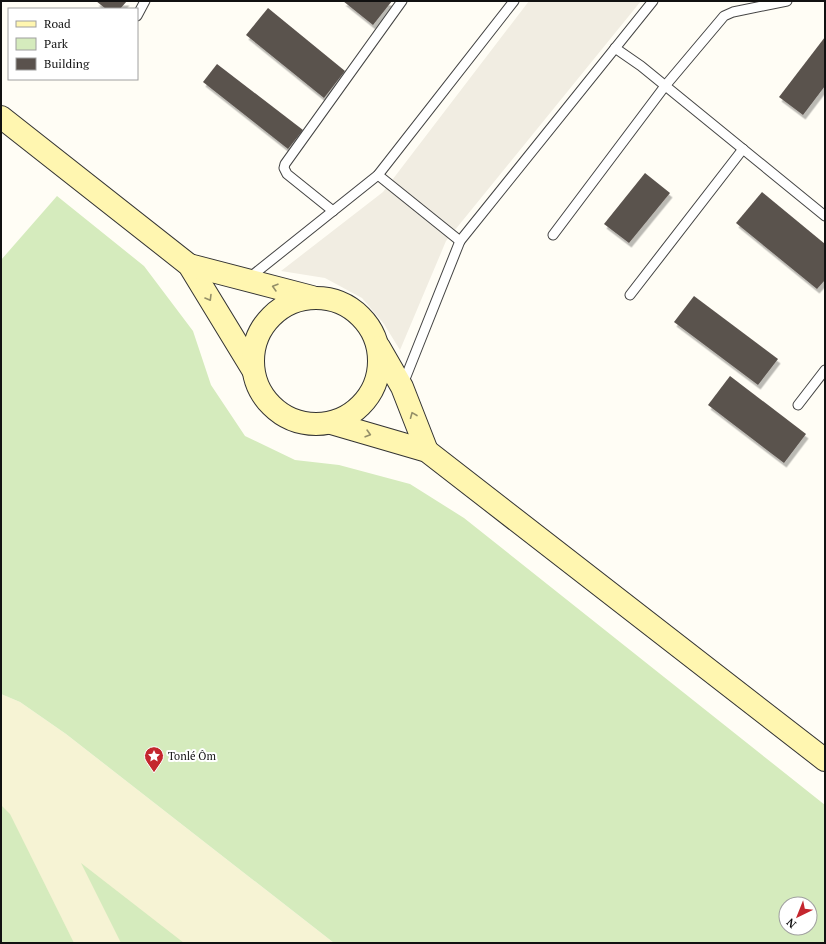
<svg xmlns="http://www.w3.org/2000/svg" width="826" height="944" font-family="'PT Serif',serif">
<defs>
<filter id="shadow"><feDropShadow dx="2.5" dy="4.5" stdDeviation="0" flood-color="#0004"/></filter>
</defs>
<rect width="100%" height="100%" fill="#fffdf5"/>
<path fill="#f6f3d4" d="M1,694l19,8 46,32 268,209h-333z"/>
<g fill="#d5ebbd" fill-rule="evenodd">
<path d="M57,196l87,70 49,65 18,54 34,51 50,24 44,5 71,19 54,34 361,287v138h-491l-268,-209 -46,-32 -19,-8v-434zM786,904h24v24h-24z"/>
<path d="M1,805l9,9 64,129h-73z"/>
<path d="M81,863l103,80h-63z"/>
</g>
<path fill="#f1ede2" d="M529,1h112l-195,240 -46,109 -16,-26 -22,-26 -37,-20 -44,-7 102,-79z"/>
<g fill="#5a524d" filter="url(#shadow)">
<path d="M96,1h31l-7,8h-14z"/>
<path d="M343,1h49l-19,24z"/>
<path d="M268,8l77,63 -21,27 -78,-63z"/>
<path d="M825,37v49l-22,29 -24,-18z"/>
<path d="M217,64l86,66 -15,19 -85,-67z"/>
<path d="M645,173l25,20 -41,50 -25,-19z"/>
<path d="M762,192l63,52v36l-8,9 -81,-66z"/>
<path d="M694,296l84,63 -20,26 -84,-63z"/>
<path d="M730,376l76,58 -22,29 -76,-58z"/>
</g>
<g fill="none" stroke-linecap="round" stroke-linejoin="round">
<defs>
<g id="lane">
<path d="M137,16l8,-15"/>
<path d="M615,48l26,18 184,150"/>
<path d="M378,175l82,66"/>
<path d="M333,211l-46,-37 -3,-6 1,-4 117,-163"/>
<path d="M553,235l112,-149 59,-70 9,-4 54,-11"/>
<path d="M249,278l129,-103 136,-174"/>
<path d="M630,295l113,-146"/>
<path d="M403,384l57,-143 193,-240"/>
<path d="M798,405l27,-35"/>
</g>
<g id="secondary">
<path d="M1,117l188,148 64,105"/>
<path d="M189,265l123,32"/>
<circle cx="316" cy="361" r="63"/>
<path d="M379,347l23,40 25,64"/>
<path d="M331,423l96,28 398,309"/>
</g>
</defs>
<use href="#lane" stroke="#444" stroke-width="11"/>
<use href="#secondary" stroke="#333" stroke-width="24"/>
<use href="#lane" stroke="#fff" stroke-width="9"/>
<use href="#secondary" stroke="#fff6b0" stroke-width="22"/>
</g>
<defs><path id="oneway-chevron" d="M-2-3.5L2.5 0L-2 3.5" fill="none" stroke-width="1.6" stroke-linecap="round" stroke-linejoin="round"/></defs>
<g stroke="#948f68">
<use href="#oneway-chevron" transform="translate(275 287) rotate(-164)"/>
<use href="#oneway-chevron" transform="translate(209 298) rotate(59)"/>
<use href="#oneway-chevron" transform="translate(413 415) rotate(-112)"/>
<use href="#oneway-chevron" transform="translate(368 434) rotate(16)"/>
</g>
<defs>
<symbol id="sight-pin" viewBox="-11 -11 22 30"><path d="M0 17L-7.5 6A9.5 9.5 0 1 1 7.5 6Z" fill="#c4262e" stroke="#fff"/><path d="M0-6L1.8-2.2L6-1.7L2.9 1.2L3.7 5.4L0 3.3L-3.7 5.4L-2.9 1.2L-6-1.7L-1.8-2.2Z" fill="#fff"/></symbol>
</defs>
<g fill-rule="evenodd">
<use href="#sight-pin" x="143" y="745" width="22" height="30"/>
</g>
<g text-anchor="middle" stroke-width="4" stroke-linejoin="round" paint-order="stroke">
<g font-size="11" fill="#111" stroke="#fff" text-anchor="start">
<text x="168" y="760">Tonlé Ôm</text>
</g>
</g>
<rect width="826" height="944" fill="none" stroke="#111111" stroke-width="4"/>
<rect x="8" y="8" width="130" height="72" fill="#ffffff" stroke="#a0a0a0"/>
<rect x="16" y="21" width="20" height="6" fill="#fff6b0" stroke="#a0a0a0"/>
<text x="44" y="28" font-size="12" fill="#111111">Road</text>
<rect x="16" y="38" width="20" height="12" fill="#d5ebbd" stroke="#a0a0a0"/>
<text x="44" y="48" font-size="12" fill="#111111">Park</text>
<rect x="16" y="58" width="20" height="12" fill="#5a524d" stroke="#a0a0a0"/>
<text x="44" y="68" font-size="12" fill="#111111">Building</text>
<g transform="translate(798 916) rotate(223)"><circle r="19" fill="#ffffff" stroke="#a0a0a0"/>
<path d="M0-3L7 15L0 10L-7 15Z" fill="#c4262e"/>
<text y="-6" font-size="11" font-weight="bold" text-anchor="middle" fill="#111111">N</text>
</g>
</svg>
